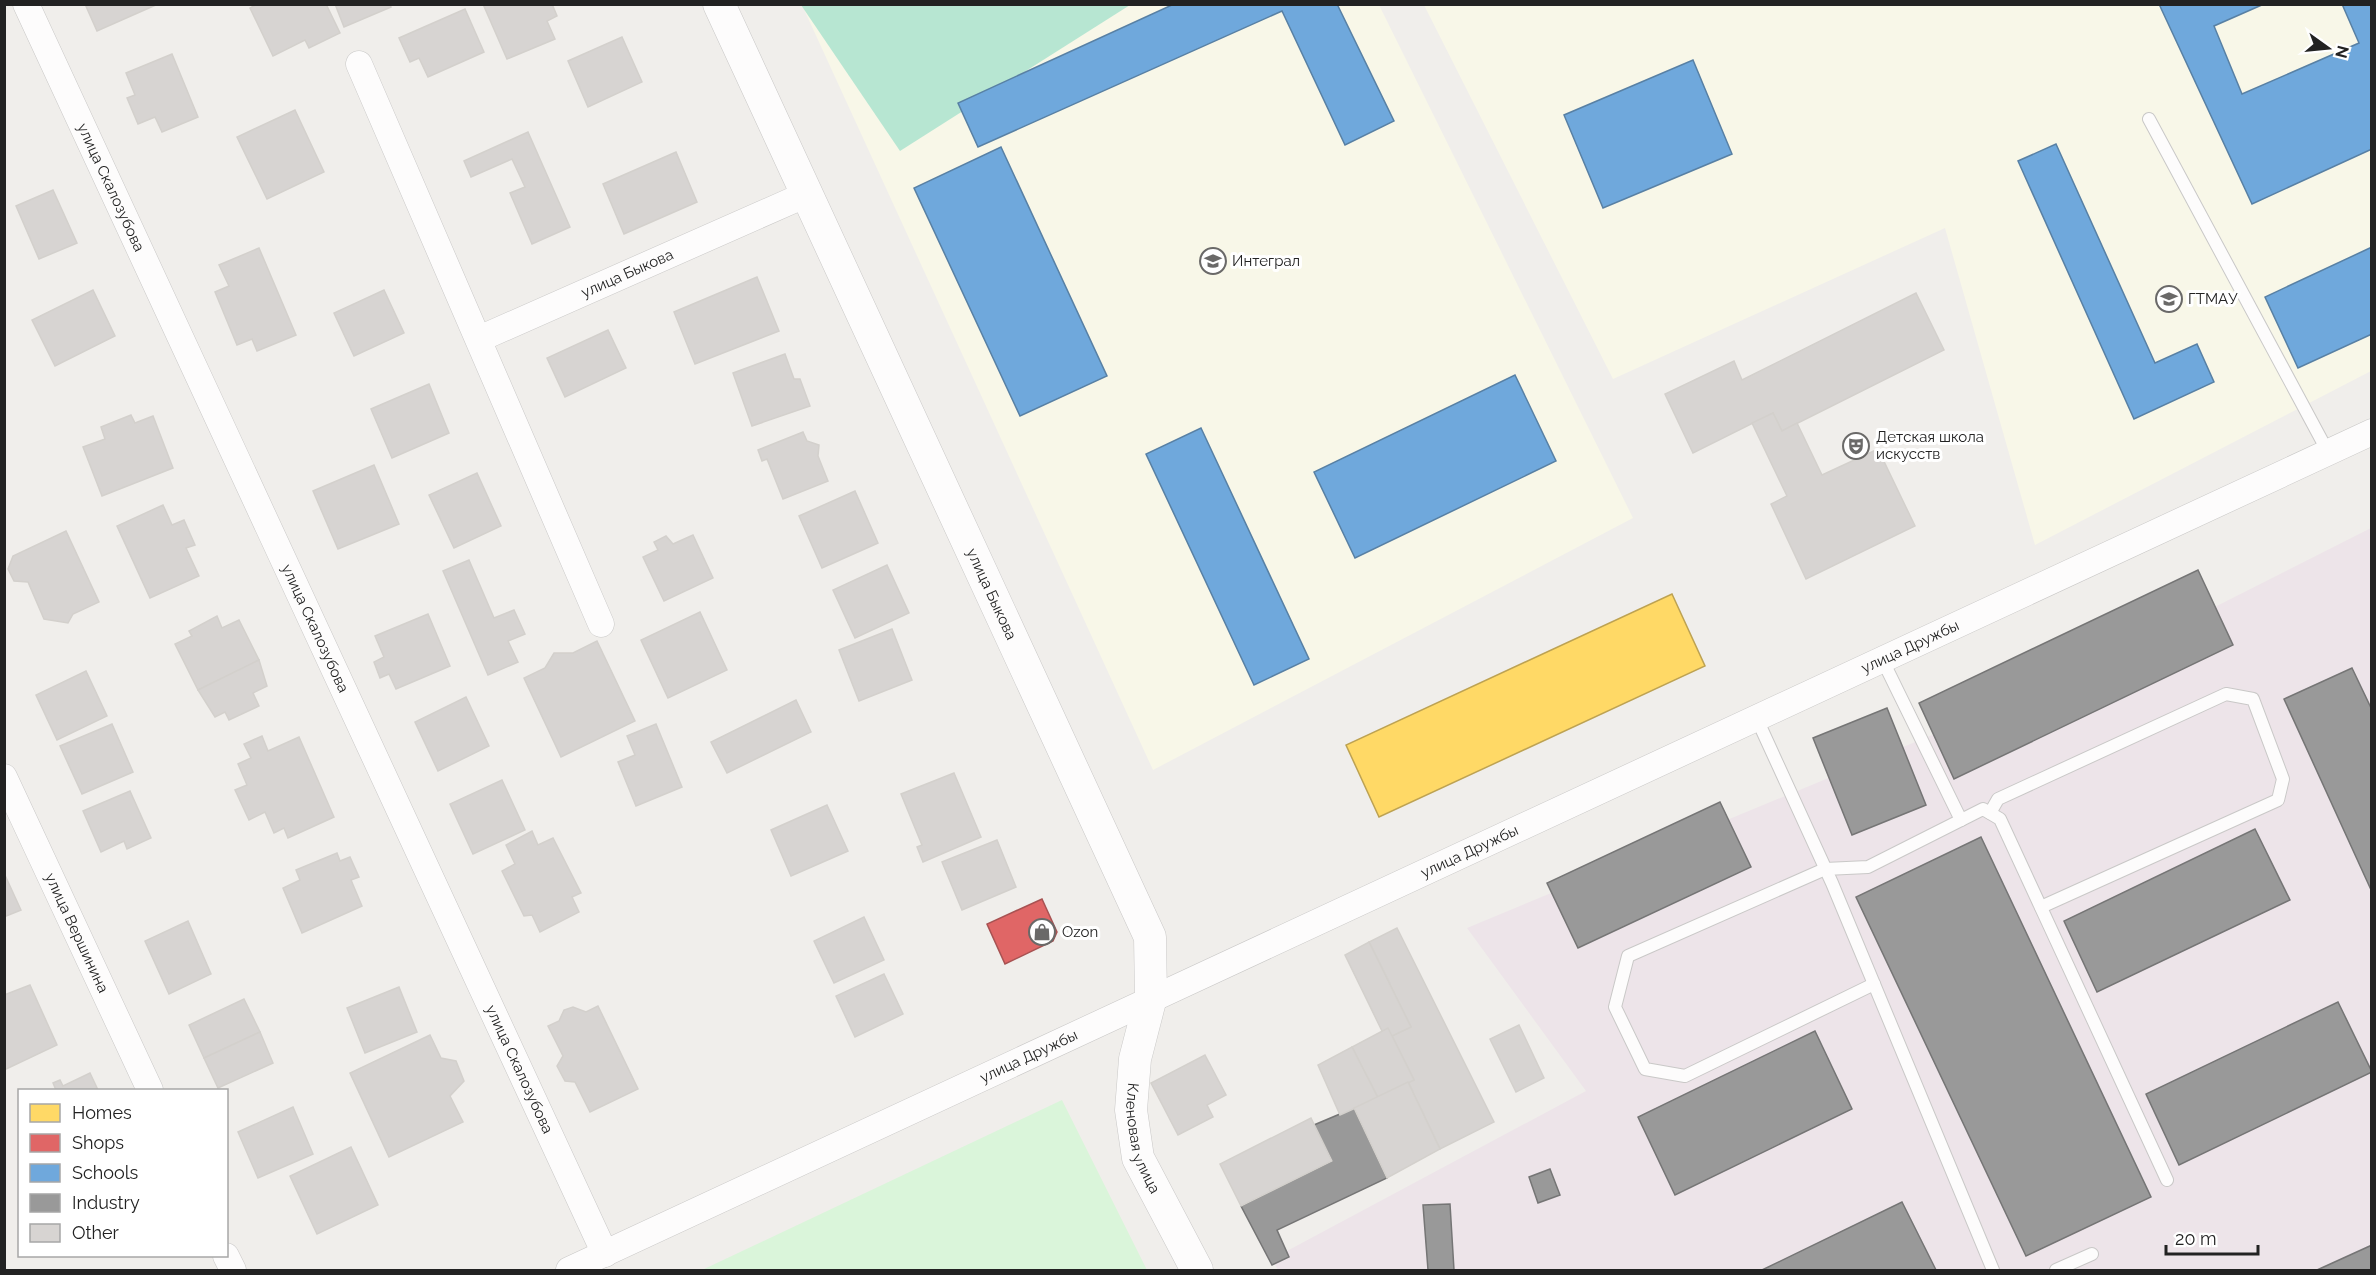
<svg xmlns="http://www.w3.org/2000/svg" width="2376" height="1275" font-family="Raleway,sans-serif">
<rect width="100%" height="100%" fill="#f0eeeb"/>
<path fill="#ede4e9" d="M2371,528v742h-1093l-6,-11 314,-168 -119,-163 629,-261z"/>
<g fill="#f8f7e8">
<path d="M802,5h577l254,513 -480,252z"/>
<path d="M1424,5h947v366l-336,174 -90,-317 -332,151z"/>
</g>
<path fill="#daf5da" d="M1062,1100l85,170h-445z"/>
<path fill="#b7e6d2" d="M801,5h329l-230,146z"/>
<path fill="#ffd966" stroke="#bda252" stroke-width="1.5" d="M1672,594l33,72 -326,151 -33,-72z"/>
<path fill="#e06666" stroke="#a75252" stroke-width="1.5" d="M1042,899l15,33 -4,9 -48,23 -18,-40z"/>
<g fill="#6fa8dc" stroke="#5880a4" stroke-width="1.5">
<path d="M1174,4h163l57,117 -49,24 -63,-134 -304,136 -20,-44z"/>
<path d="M2159,4h105l-50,22 28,68 117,-51 -17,-39h30v145l-120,55z"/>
<path d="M1693,60l39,94 -129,54 -39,-93z"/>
<path d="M2056,144l99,219 42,-19 17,38 -80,37 -116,-258z"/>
<path d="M1001,147l106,229 -87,40 -106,-228z"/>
<path d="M2372,247v87l-74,34 -33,-71z"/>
<path d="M1515,375l41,86 -201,97 -41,-86z"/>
<path d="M1201,428l108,231 -55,26 -108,-231z"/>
</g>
<g fill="#999" stroke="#757575" stroke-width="1.5">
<path d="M2198,570l35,75 -279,134 -35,-76z"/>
<path d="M2352,668l20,42v182l-88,-193z"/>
<path d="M1887,708l39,97 -74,30 -39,-97z"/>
<path d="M1720,802l31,65 -173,81 -31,-65z"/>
<path d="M2255,829l35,71 -193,92 -33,-71z"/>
<path d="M1981,837l170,360 -125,59 -170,-359z"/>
<path d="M2338,1002l34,70 -193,93 -33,-71z"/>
<path d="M1815,1031l37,78 -177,86 -37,-78z"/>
<path d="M1354,1108l33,70 -110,52 12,27 -17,8 -31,-59 91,-45 -18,-36z"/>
<path d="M1550,1169l10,26 -22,8 -9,-26z"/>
<path d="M1902,1202l34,68h-174z"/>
<path d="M1450,1204l4,66h-26l-5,-65z"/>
<path d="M2372,1245v25h-55z"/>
</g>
<g fill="#d7d4d2" stroke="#d3d0cc" stroke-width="1.5">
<path d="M85,4h73l-61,27z"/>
<path d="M257,4h69l14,29 -31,15 -4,-8 -32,16 -23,-48z"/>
<path d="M335,4h55l1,3 -47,20z"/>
<path d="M483,4h69l5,12 -10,5 8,18 -48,20z"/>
<path d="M465,9l19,43 -56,25 -9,-19 -9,4 -11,-24z"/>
<path d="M622,37l20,45 -54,25 -20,-46z"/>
<path d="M172,54l26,63 -36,15 -7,-15 -17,7 -11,-26 8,-3 -9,-22z"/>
<path d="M295,110l29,62 -57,27 -30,-62z"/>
<path d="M528,132l42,95 -38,17 -22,-51 15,-6 -13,-28 -41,18 -7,-16z"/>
<path d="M676,152l21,50 -73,32 -21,-50z"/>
<path d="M53,190l24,53 -38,16 -23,-53z"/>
<path d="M259,248l37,87 -39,16 -5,-12 -15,6 -22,-53 14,-6 -10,-21z"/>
<path d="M757,277l22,54 -84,33 -21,-52z"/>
<path d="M93,290l22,46 -60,30 -23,-46z"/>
<path d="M384,290l20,43 -50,23 -20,-43z"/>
<path d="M1916,293l28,57 -162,81 -9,-18 -80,40 -28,-59 69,-33 8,19z"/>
<path d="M608,330l18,38 -61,29 -18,-39z"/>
<path d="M785,354l9,25h6l10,27 -58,20 -19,-53z"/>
<path d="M429,384l20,49 -57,25 -21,-49z"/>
<path d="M1773,413l9,18 15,-8 25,52 56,-26 37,77 -109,53 -35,-75 16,-8 -35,-73z"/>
<path d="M131,415l4,8 18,-7 20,52 -71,28 -19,-49 22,-8 -4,-12z"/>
<path d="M803,432l4,9 12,4 -1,11 10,25 -45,18 -16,-40 -5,2 -4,-11z"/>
<path d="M374,465l25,59 -61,25 -25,-58z"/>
<path d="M477,473l24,53 -47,22 -25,-53z"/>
<path d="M855,491l23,52 -56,25 -23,-52z"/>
<path d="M163,505l9,20 12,-5 11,25 -9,3 13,28 -49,22 -33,-72z"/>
<path d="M66,531l33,71 -26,12 -5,9 -24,-4 -16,-37 -14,-1 -6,-12 5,-13z"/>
<path d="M693,535l20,43 -49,23 -21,-44 15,-7 -4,-8 12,-6 7,8z"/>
<path d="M469,560l25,58 20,-8 11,24 -17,7 10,21 -30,13 -45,-104z"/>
<path d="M887,565l22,48 -54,25 -22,-48z"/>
<path d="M700,612l27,58 -59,28 -27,-58z"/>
<path d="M428,614l22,52 -54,23 -7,-15 -9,4 -6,-16 10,-5 -9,-21z"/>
<path d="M217,616l5,12 17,-8 20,40 -61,30 -23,-46 17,-8 -3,-5z"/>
<path d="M892,629l20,51 -53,21 -20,-51z"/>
<path d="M597,641l38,80 -74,36 -37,-79 21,-10 9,-15h19z"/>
<path d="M259,660l8,26 -14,7 6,13 -30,14 -4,-8 -10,5 -17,-27z"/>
<path d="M86,671l21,45 -50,24 -21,-45z"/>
<path d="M466,697l23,49 -51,25 -23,-49z"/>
<path d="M796,700l15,32 -84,41 -16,-31z"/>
<path d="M112,724l21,48 -51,22 -22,-48z"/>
<path d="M656,724l26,63 -46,19 -18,-44 17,-7 -8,-19z"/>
<path d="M262,736l6,15 31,-14 35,80 -46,21 -4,-10 -10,5 -9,-21 -16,8 -14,-30 12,-5 -9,-21 13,-6 -7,-14z"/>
<path d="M954,773l27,64 -58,25 -6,-15 5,-2 -21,-51z"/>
<path d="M502,780l23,50 -52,24 -23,-50z"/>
<path d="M130,791l21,47 -24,11 -3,-8 -23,11 -18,-41z"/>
<path d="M827,805l21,46 -57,25 -20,-46z"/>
<path d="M532,831l6,14 15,-7 28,55 -9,4 7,15 -39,20 -8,-17 -8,1 -22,-45 13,-7 -9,-19z"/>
<path d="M997,840l19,47 -54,23 -20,-48z"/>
<path d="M337,853l3,8 10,-4 9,20 -8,3 11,26 -60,27 -19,-45 17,-8 -4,-10z"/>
<path d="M4,873l17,37 -17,7z"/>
<path d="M864,917l20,43 -50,23 -20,-42z"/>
<path d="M188,921l23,53 -42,20 -24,-53z"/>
<path d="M1397,928l97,194 -54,27 -32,-67 6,-2 -22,-44 19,-9 -42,-85z"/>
<path d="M1369,942l42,85 -19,9 -10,-5 -37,-76z"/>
<path d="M884,974l19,40 -48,23 -19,-41z"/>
<path d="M30,985l27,60 -53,25v-75z"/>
<path d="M399,987l18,45 -52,21 -18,-45z"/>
<path d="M244,999l16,33 -56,26 -15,-33z"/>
<path d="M598,1006l40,83 -48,23 -15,-30 -10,-1 -8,-15 6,-10 -15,-30 11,-5 5,-11 9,-3 13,5z"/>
<path d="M1519,1025l25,53 -28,14 -26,-53z"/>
<path d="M1388,1028l26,52 -36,18 -26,-51z"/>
<path d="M260,1032l13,31 -55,25 -14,-30z"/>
<path d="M430,1035l11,23 15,3 8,20 -14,15 13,26 -74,35 -39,-84z"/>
<path d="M1352,1047l26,51 -38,17 -22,-50z"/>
<path d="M1205,1055l21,40 -19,10 6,12 -35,18 -27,-52z"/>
<path d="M90,1073l8,17h-42l-3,-7 7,-3 3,6z"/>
<path d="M1408,1082l32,67 -53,29 -33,-70z"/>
<path d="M293,1107l20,47 -55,24 -20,-46z"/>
<path d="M1311,1118l21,43 -91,45 -21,-42z"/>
<path d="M351,1147l27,58 -61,29 -27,-58z"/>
</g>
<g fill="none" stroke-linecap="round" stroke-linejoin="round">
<defs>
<g id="service">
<path d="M2149,119l179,333"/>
<path d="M1882,659l79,161"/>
<path d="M1756,717l76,166 161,387"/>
<path d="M1990,813l8,-14 228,-105 27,5 30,80 -5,21 -237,107"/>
<path d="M1874,984l-189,92 -40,-7 -30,-62 13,-51 197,-87 43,-2 115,-58 17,10 167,361"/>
<path d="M2056,1270l36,-16"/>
</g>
<g id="minor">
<path id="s1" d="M26,4l579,1250"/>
<path d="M359,64l242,560"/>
<path id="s2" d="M479,339l328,-145"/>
<path id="s3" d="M4,777l146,313"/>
<path d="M226,1256l7,14"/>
<path id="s4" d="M569,1270l1803,-838"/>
</g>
<g id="tertiary">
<path id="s5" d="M719,4l431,933 1,60 -16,62 -4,51 7,48 59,112"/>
</g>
</defs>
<use href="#service" stroke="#c9c8c7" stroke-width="14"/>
<use href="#minor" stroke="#c9c8c7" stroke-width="27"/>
<use href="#tertiary" stroke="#c9c8c7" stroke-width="33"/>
<use href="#service" stroke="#fdfcfc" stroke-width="12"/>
<use href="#minor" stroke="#fdfcfc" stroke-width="26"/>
<use href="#tertiary" stroke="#fdfcfc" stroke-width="32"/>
</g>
<defs>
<symbol id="university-ring" viewBox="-11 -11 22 22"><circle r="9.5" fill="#fff" stroke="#6a6968" stroke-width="1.5"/><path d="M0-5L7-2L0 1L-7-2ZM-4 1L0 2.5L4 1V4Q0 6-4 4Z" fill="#6a6968"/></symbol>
<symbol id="theatre-ring" viewBox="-11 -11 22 22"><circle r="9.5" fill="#fff" stroke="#6a6968" stroke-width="1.5"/><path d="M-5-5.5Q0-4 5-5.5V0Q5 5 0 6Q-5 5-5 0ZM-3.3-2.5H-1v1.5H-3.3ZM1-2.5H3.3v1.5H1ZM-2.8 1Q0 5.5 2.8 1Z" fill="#6a6968"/></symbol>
<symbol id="shop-ring" viewBox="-11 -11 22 22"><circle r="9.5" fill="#fff" stroke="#6a6968" stroke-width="1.5"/><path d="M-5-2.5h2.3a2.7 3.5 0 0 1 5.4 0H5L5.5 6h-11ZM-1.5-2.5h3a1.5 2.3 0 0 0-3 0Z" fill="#6a6968"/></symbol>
</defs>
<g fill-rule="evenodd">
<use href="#university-ring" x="1198" y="246" width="30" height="30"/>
<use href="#university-ring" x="2154" y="284" width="30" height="30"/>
<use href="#theatre-ring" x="1841" y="431" width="30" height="30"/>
<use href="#shop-ring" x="1027" y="917" width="30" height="30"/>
</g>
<g text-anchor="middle" stroke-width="6" stroke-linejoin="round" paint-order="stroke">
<g font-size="15" fill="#222" stroke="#fff">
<text dy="5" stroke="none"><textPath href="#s1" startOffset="202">улица Скалозубова</textPath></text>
<text dy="5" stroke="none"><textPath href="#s2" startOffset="162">улица Быкова</textPath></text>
<text dy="5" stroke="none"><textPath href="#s5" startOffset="650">улица Быкова</textPath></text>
<text dy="5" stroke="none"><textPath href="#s1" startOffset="688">улица Скалозубова</textPath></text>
<text dy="5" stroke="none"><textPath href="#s4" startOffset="1479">улица Дружбы</textPath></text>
<text dy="5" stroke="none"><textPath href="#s4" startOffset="993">улица Дружбы</textPath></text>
<text dy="5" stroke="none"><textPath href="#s3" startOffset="172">улица Вершинина</textPath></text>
<text dy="5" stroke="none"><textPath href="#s4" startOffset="507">улица Дружбы</textPath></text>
<text dy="5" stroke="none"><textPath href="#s1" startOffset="1174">улица Скалозубова</textPath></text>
<text dy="5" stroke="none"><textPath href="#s5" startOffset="1233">Кленовая улица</textPath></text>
</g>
<g font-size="15" fill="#222" stroke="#fff" text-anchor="start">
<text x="1232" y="266">Интеграл</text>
<text x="2188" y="304">ГТМАУ</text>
<text x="1876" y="442">Детская школа<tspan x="1876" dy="17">искусств</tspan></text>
<text x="1062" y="937">Ozon</text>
</g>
</g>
<rect width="2376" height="1275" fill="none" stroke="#222222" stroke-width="12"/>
<rect x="18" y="1089" width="210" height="168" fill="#ffffff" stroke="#a7a7a7" stroke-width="1.5"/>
<rect x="30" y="1104" width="30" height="18" fill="#ffd966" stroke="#a7a7a7" stroke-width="1.5"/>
<text x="72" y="1119" font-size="18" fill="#222222">Homes</text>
<rect x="30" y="1134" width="30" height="18" fill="#e06666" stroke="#a7a7a7" stroke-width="1.5"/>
<text x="72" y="1149" font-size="18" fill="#222222">Shops</text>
<rect x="30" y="1164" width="30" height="18" fill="#6fa8dc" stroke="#a7a7a7" stroke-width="1.5"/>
<text x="72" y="1179" font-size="18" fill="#222222">Schools</text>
<rect x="30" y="1194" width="30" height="18" fill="#999999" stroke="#a7a7a7" stroke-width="1.5"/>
<text x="72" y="1209" font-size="18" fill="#222222">Industry</text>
<rect x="30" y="1224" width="30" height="18" fill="#d7d4d2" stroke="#a7a7a7" stroke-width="1.5"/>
<text x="72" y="1239" font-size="18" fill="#222222">Other</text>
<g transform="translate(2328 48) rotate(105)" stroke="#ffffff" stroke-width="4.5" paint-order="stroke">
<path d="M0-4.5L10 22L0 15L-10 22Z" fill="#222222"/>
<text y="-9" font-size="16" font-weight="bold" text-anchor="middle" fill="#222222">N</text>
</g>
<path d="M2166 1245v9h92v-9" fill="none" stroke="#222222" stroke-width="3"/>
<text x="2175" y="1245" font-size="18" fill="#222222" stroke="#ffffff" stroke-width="4.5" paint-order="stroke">20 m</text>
</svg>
